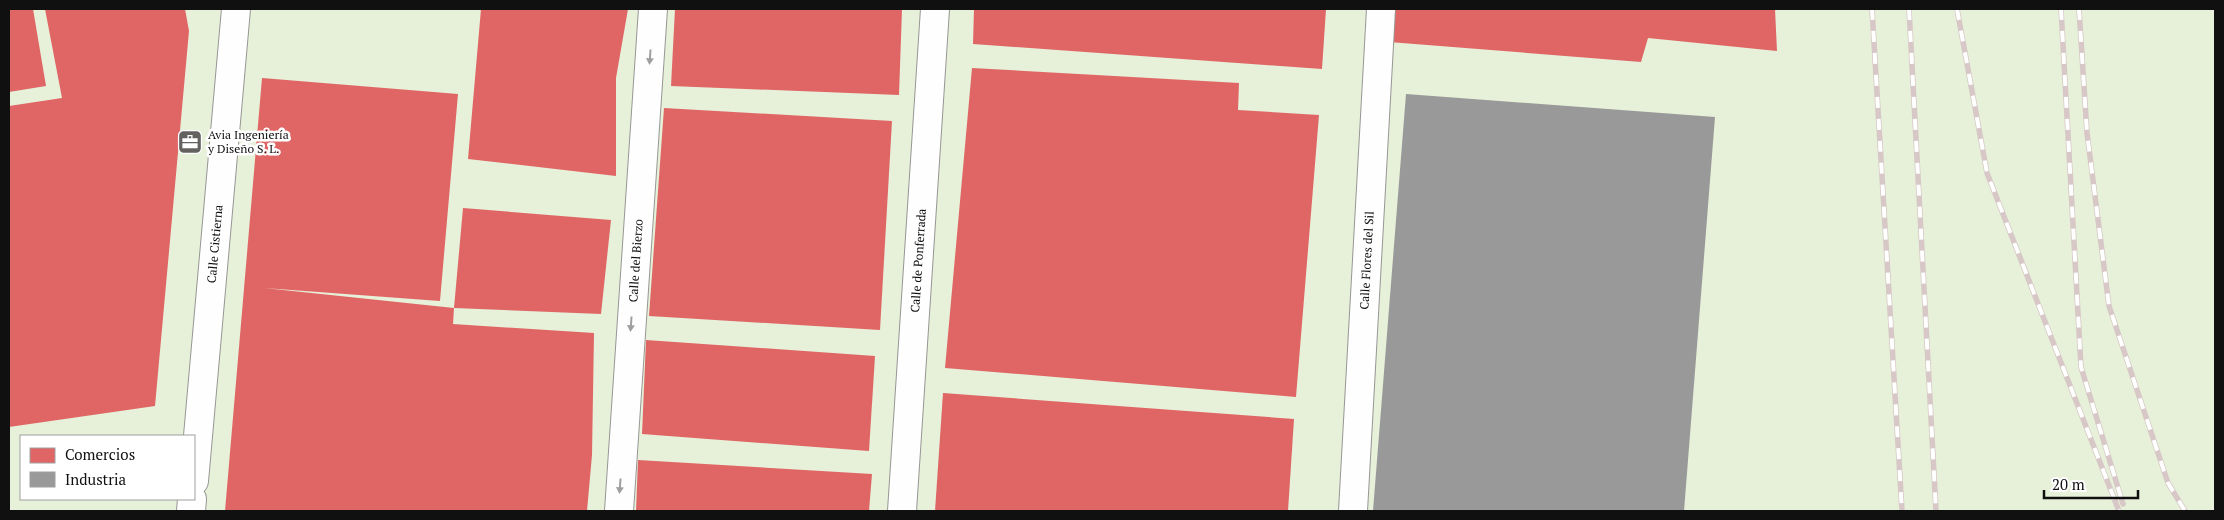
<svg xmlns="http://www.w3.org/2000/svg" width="2224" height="520" font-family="'PT Serif',serif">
<rect width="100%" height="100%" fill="#fcfbf7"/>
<path fill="#e7f0d9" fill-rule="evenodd" d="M9,9h2206v502h-2206zM21,436h173v63h-173z"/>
<g fill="#e06666">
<path d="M9,9h24l13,77 -37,6z"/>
<path d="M45,9h140l4,22 -34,375 -146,21v-321l53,-8z"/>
<path d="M481,9h147l-12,69v98l-148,-17z"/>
<path d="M675,9h227l-3,86 -228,-9z"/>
<path d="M974,9h352l-4,60 -349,-25z"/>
<path d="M1392,9h383l2,42 -129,-13 -7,24 -252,-20z"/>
<path d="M972,68l267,15 -1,27 81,5 -23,282 -351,-29z"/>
<path d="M262,78l196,16 -18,207 -176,-13 190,20 -1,16 141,9 -2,122 -5,56h-362z"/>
<path d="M664,108l228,13 -12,209 -231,-14z"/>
<path d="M463,208l148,12 -10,94 -147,-6z"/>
<path d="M646,340l229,16 -6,95 -227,-17z"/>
<path d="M943,393l351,26 -6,92h-353z"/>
<path d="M638,460l234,14 -3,37h-233z"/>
</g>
<path fill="#999" d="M1406,94l309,23 -31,394h-311z"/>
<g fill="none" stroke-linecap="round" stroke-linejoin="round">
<defs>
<g id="minor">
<path id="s1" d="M194,481l42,-472"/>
<path d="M191,511l1,-12"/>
<path id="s2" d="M619,511l34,-502"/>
<path id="s3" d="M902,511l33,-502"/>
<path id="s4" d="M1353,511l28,-502"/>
</g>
</defs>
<use href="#minor" stroke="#969694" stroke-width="30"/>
<use href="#minor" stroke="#fffefe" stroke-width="28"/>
<defs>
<g id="rail">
<path d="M1872,9l30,502"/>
<path d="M1909,9l27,502"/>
<path d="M1957,9l30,164 132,338"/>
<path d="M2061,9l20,358 42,137"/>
<path d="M2079,9l8,124 22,173 59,177 17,28"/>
</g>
</defs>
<use href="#rail" stroke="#d7c7c7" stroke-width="5.5"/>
<use href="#rail" stroke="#fff" stroke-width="4" stroke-dasharray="11" stroke-linecap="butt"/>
</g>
<defs><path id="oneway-solid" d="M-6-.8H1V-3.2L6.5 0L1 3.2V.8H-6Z" transform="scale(1.25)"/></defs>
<g fill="#9f9f9f">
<use href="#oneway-solid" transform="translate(650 57) rotate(94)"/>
<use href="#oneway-solid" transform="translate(631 324) rotate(94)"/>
<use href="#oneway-solid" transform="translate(620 486) rotate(94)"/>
</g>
<defs>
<symbol id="office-square" viewBox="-11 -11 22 22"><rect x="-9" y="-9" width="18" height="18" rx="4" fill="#636261" stroke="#fff"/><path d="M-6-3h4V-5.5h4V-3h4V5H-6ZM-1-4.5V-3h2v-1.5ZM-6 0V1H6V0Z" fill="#fff"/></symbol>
</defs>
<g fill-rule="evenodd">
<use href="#office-square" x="176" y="128" width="28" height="28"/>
</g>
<g text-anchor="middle" stroke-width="5" stroke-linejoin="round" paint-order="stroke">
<g font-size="12" fill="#101010" stroke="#fff" text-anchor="start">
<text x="208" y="139">Avia Ingeniería<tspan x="208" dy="14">y Diseño S. L.</tspan></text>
</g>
<g font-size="12" fill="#101010" stroke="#fff">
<text dy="4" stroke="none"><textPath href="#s1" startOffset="238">Calle Cistierna</textPath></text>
<text dy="4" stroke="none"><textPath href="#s2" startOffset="251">Calle del Bierzo</textPath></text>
<text dy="4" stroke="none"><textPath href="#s3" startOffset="251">Calle de Ponferrada</textPath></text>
<text dy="4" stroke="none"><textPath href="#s4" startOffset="251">Calle Flores del Sil</textPath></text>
</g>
</g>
<rect width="2224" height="520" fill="none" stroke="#101010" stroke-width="20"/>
<rect x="20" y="435" width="175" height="65" fill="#ffffff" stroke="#9f9f9f"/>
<rect x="30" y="448" width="25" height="15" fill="#e06666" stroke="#9f9f9f"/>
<text x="65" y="460" font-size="15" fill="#101010">Comercios</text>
<rect x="30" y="472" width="25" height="15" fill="#999999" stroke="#9f9f9f"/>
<text x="65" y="485" font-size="15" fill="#101010">Industria</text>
<path d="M2044 490v8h94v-8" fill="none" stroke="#101010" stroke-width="2.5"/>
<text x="2052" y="490" font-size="15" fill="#101010" stroke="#ffffff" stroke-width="4" paint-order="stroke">20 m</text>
</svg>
